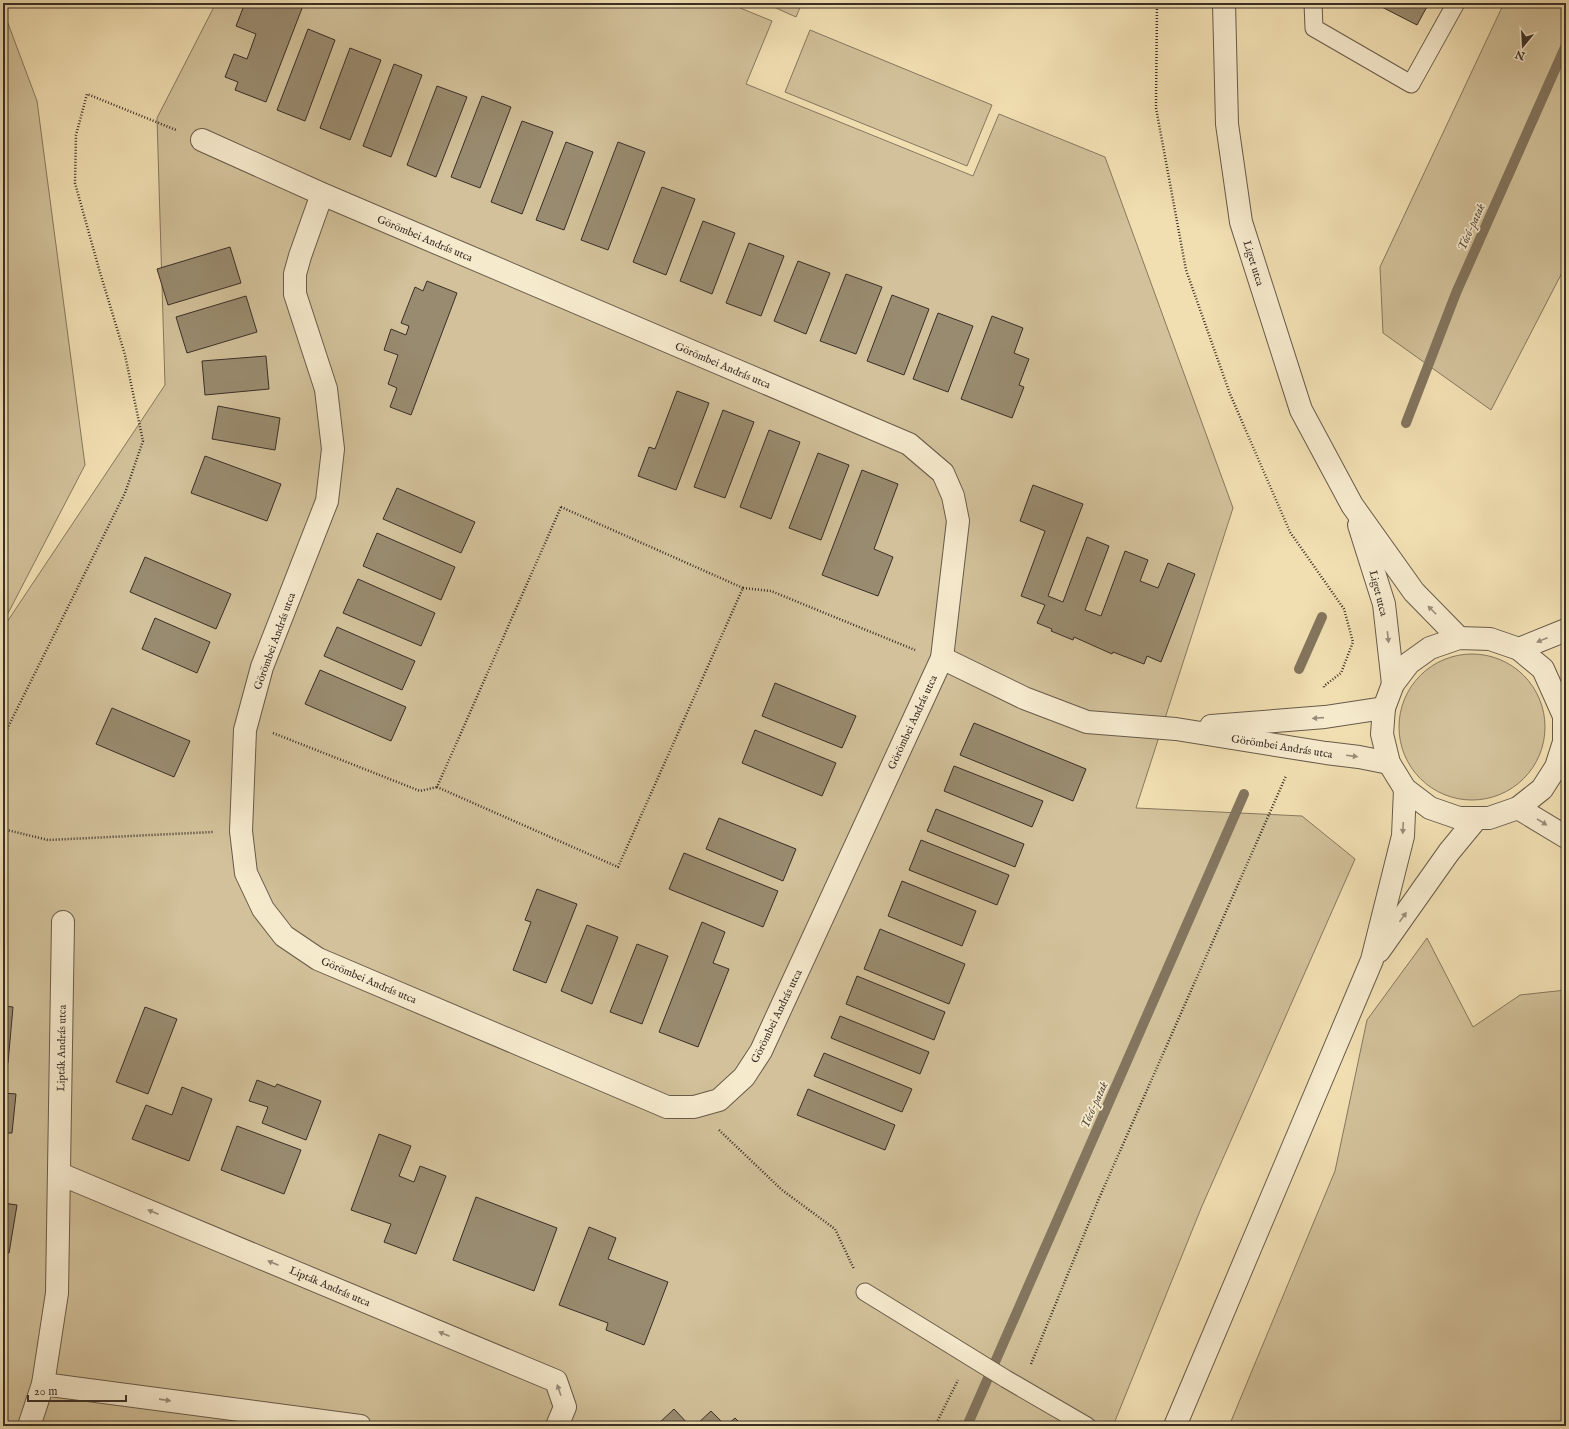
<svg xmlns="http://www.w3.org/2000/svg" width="1569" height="1429" font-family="'IM FELL English',serif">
<rect width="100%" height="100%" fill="#f1dfb2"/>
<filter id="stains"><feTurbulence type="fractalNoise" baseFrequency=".005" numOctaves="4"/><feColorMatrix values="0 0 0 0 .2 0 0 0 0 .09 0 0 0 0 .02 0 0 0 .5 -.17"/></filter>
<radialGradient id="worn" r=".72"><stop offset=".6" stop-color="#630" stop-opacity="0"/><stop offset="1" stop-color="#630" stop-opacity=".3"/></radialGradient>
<g fill="#d2c19a" stroke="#867860">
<path d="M216,3h512l44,18 -26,63 227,92 26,-62 106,43 128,351 -97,300 166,8 53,43 -153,347 -89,220h-1110v-798l162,-243 -8,-267z"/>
<path d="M767,3h35l-6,14 -29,-13z"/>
<path d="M1504,3h62v262l-75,145 -108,-77 -3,-66z"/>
<path d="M3,10l34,91 48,364 -82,158z"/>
<path d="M810,30l182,75 -25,61 -182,-74z"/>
<circle cx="1472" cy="727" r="73"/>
<path d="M1427,938l46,89 47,-32 46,-5v436h-337l106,-255 32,-151z"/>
</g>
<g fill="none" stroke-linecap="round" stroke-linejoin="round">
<g stroke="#83755e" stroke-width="10">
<path d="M1406,423l50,-130 110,-248"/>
<path d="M1299,669l23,-52"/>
<path d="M967,1426l277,-632"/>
</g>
</g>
<g fill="#998b6f" stroke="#3a2f27">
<path d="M245,3h59l-38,99 -31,-12 3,-8 -13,-5 9,-23 13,5 9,-25 -20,-8z"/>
<path d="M1374,3h55l-12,22z"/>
<path d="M308,29l27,11 -30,81 -28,-11z"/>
<path d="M350,48l31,12 -31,80 -30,-12z"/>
<path d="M394,64l28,11 -31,82 -28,-11z"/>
<path d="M437,86l30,11 -31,80 -29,-12z"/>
<path d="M482,96l29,11 -31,81 -29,-11z"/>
<path d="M522,121l31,11 -31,82 -31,-12z"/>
<path d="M566,142l27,10 -29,78 -28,-10z"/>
<path d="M618,142l27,10 -37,98 -27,-10z"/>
<path d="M662,187l33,12 -29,76 -33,-13z"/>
<path d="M703,221l32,12 -23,61 -32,-13z"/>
<path d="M749,243l35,13 -23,60 -35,-13z"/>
<path d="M230,247l11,36 -73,22 -11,-36z"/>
<path d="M798,261l32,12 -24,61 -32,-13z"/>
<path d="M846,274l36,13 -26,67 -36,-13z"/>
<path d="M427,281l30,12 -46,122 -21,-8 7,-19 -9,-4 10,-29 -14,-5 7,-21 15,6 3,-9 -8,-3 14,-36 8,4z"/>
<path d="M892,295l37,14 -25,66 -37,-14z"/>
<path d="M246,296l11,36 -70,21 -11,-36z"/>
<path d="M938,313l35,13 -25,66 -35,-13z"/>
<path d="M992,316l31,12 -9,25 15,6 -10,26 5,2 -12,31 -51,-19z"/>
<path d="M266,356l3,33 -64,6 -3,-34z"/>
<path d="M677,391l32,12 -33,87 -38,-14 11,-29 6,2z"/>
<path d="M218,406l62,12 -5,32 -63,-11z"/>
<path d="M723,410l31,12 -29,76 -31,-11z"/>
<path d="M769,430l31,12 -29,77 -31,-12z"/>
<path d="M818,453l31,12 -28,75 -32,-12z"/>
<path d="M205,456l76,28 -14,37 -76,-28z"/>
<path d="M862,470l36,14 -24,65 19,8 -15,39 -56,-21z"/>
<path d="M1033,485l50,19 -35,92 15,6 24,-65 22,9 -24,64 16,6 24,-65 23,9 -8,21 18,7 10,-25 27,11 -34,88 -14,-6 -3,8 -31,-12 -1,2 -38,-17 -1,3 -22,-9 1,-2 -15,-6 8,-18 -24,-9 24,-65 -25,-10z"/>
<path d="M397,488l78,34 -14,31 -78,-34z"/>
<path d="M377,533l78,34 -14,33 -78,-34z"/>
<path d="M145,557l86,37 -15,35 -86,-37z"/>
<path d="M358,579l77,34 -14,33 -78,-33z"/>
<path d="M155,618l55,24 -13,31 -55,-24z"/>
<path d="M337,627l78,34 -13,29 -78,-34z"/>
<path d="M320,670l86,37 -15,34 -86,-37z"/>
<path d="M775,683l81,33 -14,32 -80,-32z"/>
<path d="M112,708l78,33 -16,36 -78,-33z"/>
<path d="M974,723l112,46 -13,32 -113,-46z"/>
<path d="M755,730l81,33 -14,33 -80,-33z"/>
<path d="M954,766l89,35 -11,26 -88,-36z"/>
<path d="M936,809l88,35 -9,23 -88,-36z"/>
<path d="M719,818l77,31 -13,32 -77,-32z"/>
<path d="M921,840l88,35 -12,30 -88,-35z"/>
<path d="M684,853l94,38 -15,36 -94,-38z"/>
<path d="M902,881l74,30 -14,35 -74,-30z"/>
<path d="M537,889l40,15 -31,79 -33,-13 18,-48 -6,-2z"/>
<path d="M702,922l23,10 -12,31 16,6 -31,78 -39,-15z"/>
<path d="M587,925l31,12 -26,67 -31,-13z"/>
<path d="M880,929l85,35 -16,40 -85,-35z"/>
<path d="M637,944l31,12 -26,68 -32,-12z"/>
<path d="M857,976l88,36 -11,28 -88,-36z"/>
<path d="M3,1006l10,1 -5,56h-5z"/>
<path d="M145,1007l32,12 -29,75 -32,-12z"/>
<path d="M840,1016l89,36 -9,22 -89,-36z"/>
<path d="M824,1053l88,36 -10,23 -88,-36z"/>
<path d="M257,1080l18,7 2,-3 44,17 -15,39 -44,-17 6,-16 -19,-6z"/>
<path d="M182,1087l30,12 -23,62 -57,-22 14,-34 26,10z"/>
<path d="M808,1089l87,36 -10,25 -88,-35z"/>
<path d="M3,1093l13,1 -4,39h-9z"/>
<path d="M237,1126l64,24 -17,44 -63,-24z"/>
<path d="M379,1134l32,12 -12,30 15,6 6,-16 26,10 -30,78 -32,-12 7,-18 -40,-14z"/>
<path d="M476,1197l81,31 -23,63 -81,-31z"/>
<path d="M3,1203l14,2 -8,48 -6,-1z"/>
<path d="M589,1227l27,11 -8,21 60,23 -24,63 -38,-15 2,-7 -49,-18z"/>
<path d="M674,1409l16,17h-34z"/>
<path d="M711,1411l15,15h-31z"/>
<path d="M735,1418l8,8h-17z"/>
</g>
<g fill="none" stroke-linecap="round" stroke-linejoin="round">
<defs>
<g id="lane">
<path d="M1313,3l1,25 97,56 45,-81"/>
<path d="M865,1292l141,87 81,47"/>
</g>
<g id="street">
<path d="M1224,3l3,121 14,98 60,188 51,95 62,87 45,46"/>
<path d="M202,140l120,54 587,250 34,29 10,23 5,25 -16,137 -181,393 -17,26 -25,23 -25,7h-27l-349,-148 -34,-23 -21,-27 -17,-36 -5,-42 4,-101 17,-63 65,-166 6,-52 -7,-60 -31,-95v-20l5,-18 22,-62"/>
<path d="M1359,525l25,79 9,80"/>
<path d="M1519,649l47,-19"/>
<path d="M942,658l82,40 63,24 89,7 150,24 33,4 30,6"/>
<path d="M1564,716l-21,-47 -24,-20 -29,-10 -31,-1 -29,10 -21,15 -16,21 -9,24 -2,26 7,29 16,26 25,19 29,10h30l29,-10 24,-19 14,-22 8,-25v-26l2,-5"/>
<path d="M1211,726l114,-9 59,-9"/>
<path d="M1518,808l48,29"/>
<path d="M1379,951l70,-99 28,-34"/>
<path d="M60,1174l496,207 9,26 -8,19"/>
<path d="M43,1384l317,42"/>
<path d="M29,1426l14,-42 14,-91 6,-371"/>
<path d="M1175,1426l197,-466 31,-124 2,-47"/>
</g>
</defs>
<use href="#lane" stroke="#685b4a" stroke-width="19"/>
<use href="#street" stroke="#685b4a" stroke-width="24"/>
<g stroke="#3a2f27" stroke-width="2.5" stroke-dasharray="1 2" stroke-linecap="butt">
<path d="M1157,3l-1,105 30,162 44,124 60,138 54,77 9,33 -12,31 -17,13v3"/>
<path d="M561,507l182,81 -125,279 -181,-80z"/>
<path d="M743,588l28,3 144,59"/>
<path d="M273,733l147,58 17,-4"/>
<path d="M3,737l122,-244 18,-52 -18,-86 -26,-86 -24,-86 1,-48 11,-41 89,36"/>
<path d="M3,829l45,11 165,-8"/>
<path d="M719,1130l63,60 53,39 19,40"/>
<path d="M1031,1364l66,-161 189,-427"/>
<path d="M935,1426l23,-46"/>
</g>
<use href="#lane" stroke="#f6eacd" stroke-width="17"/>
<use href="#street" stroke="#f6eacd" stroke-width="22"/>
</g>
<defs><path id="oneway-solid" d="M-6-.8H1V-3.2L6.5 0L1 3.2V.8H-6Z"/></defs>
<g fill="#988c7a">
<use href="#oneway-solid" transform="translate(1432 610) rotate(-135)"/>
<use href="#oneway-solid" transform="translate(1388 637) rotate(83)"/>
<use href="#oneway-solid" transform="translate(1542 640) rotate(158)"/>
<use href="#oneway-solid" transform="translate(1318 718) rotate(176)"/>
<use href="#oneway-solid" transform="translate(1352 756) rotate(7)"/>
<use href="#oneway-solid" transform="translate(1542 822) rotate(32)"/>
<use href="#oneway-solid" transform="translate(1403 828) rotate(93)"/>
<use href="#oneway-solid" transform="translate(1403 917) rotate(-54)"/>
<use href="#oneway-solid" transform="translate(153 1212) rotate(-157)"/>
<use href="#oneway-solid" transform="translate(273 1263) rotate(-157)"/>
<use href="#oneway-solid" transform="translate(444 1334) rotate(-157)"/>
<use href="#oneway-solid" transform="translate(559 1390) rotate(-109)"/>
<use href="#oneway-solid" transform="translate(165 1400) rotate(8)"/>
</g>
<g text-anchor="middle" stroke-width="3.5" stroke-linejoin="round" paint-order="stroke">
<g font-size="11" fill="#3a2f27" stroke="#f6eacd">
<text transform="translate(425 238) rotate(23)" y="4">Görömbei András utca</text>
<text transform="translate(1254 263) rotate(73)" y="4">Liget utca</text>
<text transform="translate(723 365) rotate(23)" y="4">Görömbei András utca</text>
<text transform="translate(1379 593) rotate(76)" y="4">Liget utca</text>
<text transform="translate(274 641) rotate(-70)" y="4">Görömbei András utca</text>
<text transform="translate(912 722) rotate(-65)" y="4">Görömbei András utca</text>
<text transform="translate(1282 746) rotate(9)" y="4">Görömbei András utca</text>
<text transform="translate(369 980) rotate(23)" y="4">Görömbei András utca</text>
<text transform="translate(776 1016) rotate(-64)" y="4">Görömbei András utca</text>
<text transform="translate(61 1048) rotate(-89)" y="4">Lipták András utca</text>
<text transform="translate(330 1286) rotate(23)" y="4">Lipták András utca</text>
</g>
<g font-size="12" font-style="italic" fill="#584c3e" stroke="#f6eacd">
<text transform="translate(1471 227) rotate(-66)" y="4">Tócó-patak</text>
<text transform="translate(1094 1105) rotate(-66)" y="4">Tócó-patak</text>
</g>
</g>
<rect width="1569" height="1429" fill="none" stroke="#f1dfb2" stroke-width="16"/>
<rect x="4" y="4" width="1561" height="1421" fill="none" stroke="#3a2f27" stroke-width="2"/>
<rect x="8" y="8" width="1553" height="1413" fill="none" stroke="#3a2f27"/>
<g transform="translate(1523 46) rotate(198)" stroke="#f6eacd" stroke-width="3" paint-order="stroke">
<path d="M0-3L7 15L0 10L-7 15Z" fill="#3a2f27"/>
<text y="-6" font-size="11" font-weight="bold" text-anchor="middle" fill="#3a2f27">N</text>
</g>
<path d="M28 1395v6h98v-6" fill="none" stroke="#3a2f27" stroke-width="2"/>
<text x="34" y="1395" font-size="12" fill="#3a2f27" stroke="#f6eacd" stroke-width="3" paint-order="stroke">20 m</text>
<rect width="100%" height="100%" filter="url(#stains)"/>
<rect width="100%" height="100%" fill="url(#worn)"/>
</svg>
